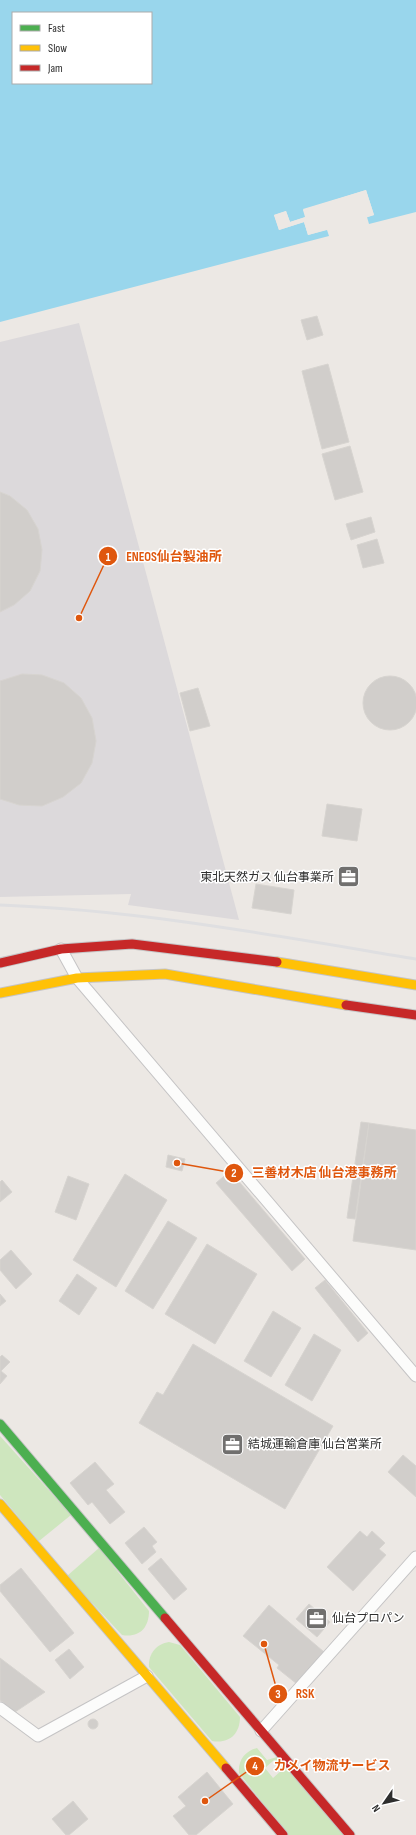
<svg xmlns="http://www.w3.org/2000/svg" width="416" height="1835" font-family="'Sofia Sans Condensed','Noto Sans JP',sans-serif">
<rect width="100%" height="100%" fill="#ece8e4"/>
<path fill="#dcd9db" d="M79,323l160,597 -111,-15 3,-11 -131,3v-555z"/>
<g fill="#cee6be" fill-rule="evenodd">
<path d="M0,1436l71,79 -32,26 -39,-46z"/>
<path d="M99,1548l50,63c0,17 -10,27 -27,24l-55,-59z"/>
<path d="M169,1642l11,3 60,72c0,17 -11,27 -28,24l-63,-74c-1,-14 8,-23 20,-25z"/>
<path d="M257,1748l10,12 10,-3 67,78h-56l-49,-62c-1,-13 6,-22 18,-25zM274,1760l9,9 -10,9 -8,-10z"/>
</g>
<path fill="#99d6ec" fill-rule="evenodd" d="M0,0h416v212l-47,12 -2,-7 7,-2 -8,-25 -63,19 3,8 -16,5 -4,-11 -12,4 5,15 25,-8 4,13 19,-5 2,6 -329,86zM13,13h138v70h-138z"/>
<path fill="#ece8e4" d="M366,190l8,25 -9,3 1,-3 5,-1 -6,-21 -59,18 1,8 -17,5 -2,-1 -3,-9 -8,3 3,11 24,-8 6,13 17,-5 2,1 -21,6 -4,-13 -25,8 -5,-15 12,-4 4,11 15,-5 -2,-7z"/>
<g fill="#d1cecb" stroke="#d7d4d0">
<path d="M317,316l6,19 -16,5 -6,-20z"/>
<path d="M328,364l21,78 -27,7 -20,-78z"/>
<path d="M350,446l13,46 -28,8 -13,-46z"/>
<path d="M0,492l10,4 17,14 11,19 4,21 -2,21 -10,20 -16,14 -14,7z"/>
<path d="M371,517l4,15 -24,8 -5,-16z"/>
<path d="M377,539l7,24 -21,5 -6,-23z"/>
<path d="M22,674l20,1 22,8 17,15 11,20 4,23 -4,22 -11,20 -18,14 -21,9 -23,-1 -19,-6v-118z"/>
<circle cx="390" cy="703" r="27"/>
<path d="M198,688l12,38 -20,5 -10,-38z"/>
<path d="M327,804l35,5 -5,32 -35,-5z"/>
<path d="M256,884l38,6 -3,24 -39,-6z"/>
<path d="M361,1122l8,1 -14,96 -8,-1z"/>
<path d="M369,1123l47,7v120l-63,-9z"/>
<path d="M168,1155l17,4 -3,12 -16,-4z"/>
<path d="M230,1171l75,88 -13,12 -76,-88z"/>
<path d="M125,1174l42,26 -51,87 -43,-27z"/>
<path d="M68,1176l21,8 -13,36 -21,-8z"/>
<path d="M2,1180l10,12 -12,10v-20z"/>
<path d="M168,1221l29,17 -44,71 -28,-18z"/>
<path d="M207,1244l50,30 -42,70 -50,-30z"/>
<path d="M11,1250l21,24 -16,15 -16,-19v-10z"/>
<path d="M77,1274l20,14 -18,27 -20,-14z"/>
<path d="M325,1280l43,53 -10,9 -43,-54z"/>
<path d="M0,1294l6,7 -6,5z"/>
<path d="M273,1311l28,17 -30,49 -27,-16z"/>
<path d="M314,1334l27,16 -29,51 -27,-16z"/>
<path d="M193,1344l140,82 -48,83 -146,-86 18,-31 6,3z"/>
<path d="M2,1355l8,7 -9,9 6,5 -7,8v-27z"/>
<path d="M403,1455l13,11v31l-28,-25z"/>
<path d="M95,1462l19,22 -8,6 19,22 -15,12 -18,-22 -4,3 -18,-22z"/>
<path d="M144,1527l13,15 -5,4 4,6 -14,12 -17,-21z"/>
<path d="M360,1531l7,6 5,-6 13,12 -6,6 7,6 -33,36 -26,-24z"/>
<path d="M161,1558l26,31 -13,11 -26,-31z"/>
<path d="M21,1568l53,65 -24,19 -50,-61v-6z"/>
<path d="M309,1604l21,18 -13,15 -21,-18z"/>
<path d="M269,1605l55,47 -27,32 -20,-16 2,-3 -36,-29z"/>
<path d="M69,1649l15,18 -14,12 -15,-19z"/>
<path d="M0,1658l45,34 -30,20 -15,-12z"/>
<circle cx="93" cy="1724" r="5"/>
<path d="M207,1772l26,32 -37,31h-7l-16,-19 13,-10 -8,-9z"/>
<path d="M73,1801l15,18 -19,16h-3l-14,-16z"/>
</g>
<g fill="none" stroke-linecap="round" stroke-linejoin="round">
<defs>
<g id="street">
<path d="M61,949l16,29 339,398"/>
<path d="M0,1708l38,28 109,-60"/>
<path d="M261,1731l155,-174"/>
</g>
<path id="fast" d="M0,1424l165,194"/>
<g id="slow">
<path d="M277,962l139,23"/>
<path d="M0,993l77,-15 88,-4 181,31"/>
<path d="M0,1504l226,264"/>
</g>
<g id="jam">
<path d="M0,963l61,-14 71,-5 145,18"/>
<path d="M346,1005l70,10"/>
<path d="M165,1618l185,217"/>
<path d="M226,1768l57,67"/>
</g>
</defs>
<use href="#street" stroke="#c5c4c5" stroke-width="13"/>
<use href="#fast" stroke="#c5c4c5" stroke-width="11"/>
<use href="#slow" stroke="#c5c4c5" stroke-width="11"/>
<use href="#jam" stroke="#c5c4c5" stroke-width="11"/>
<use href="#street" stroke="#fcfcfb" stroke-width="11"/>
<use href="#fast" stroke="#4caf50" stroke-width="9"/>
<use href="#slow" stroke="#ffc107" stroke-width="9"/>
<use href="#jam" stroke="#c62828" stroke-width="9"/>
<path stroke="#dfdfe1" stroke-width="3" d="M0,905c140,5 278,31 416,54"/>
</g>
<defs>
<symbol id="office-square" viewBox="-11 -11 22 22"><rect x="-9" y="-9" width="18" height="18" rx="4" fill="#706f6e" stroke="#fff"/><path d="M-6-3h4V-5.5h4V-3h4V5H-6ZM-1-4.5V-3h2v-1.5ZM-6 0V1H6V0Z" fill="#fff"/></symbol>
</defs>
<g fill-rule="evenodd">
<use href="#office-square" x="336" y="864" width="25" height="25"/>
<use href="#office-square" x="220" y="1432" width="25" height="25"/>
<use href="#office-square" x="304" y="1606" width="25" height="25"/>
</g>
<g text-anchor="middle" stroke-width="3" stroke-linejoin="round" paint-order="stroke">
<g font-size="12" fill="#2e2e2e" stroke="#fff" text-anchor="start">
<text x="334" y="881" text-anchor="end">東北天然ガス 仙台事業所</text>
<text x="248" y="1448">結城運輸倉庫 仙台営業所</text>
<text x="332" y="1622">仙台プロパン</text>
</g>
</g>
<path fill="none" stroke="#df570e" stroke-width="1.5" d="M79 618L108 556M177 1163L234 1173M264 1644L278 1694M205 1801L255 1766"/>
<g fill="#df570e" stroke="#fff" stroke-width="1.5">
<circle cx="79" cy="618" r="4"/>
<circle cx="177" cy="1163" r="4"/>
<circle cx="264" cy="1644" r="4"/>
<circle cx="205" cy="1801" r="4"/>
<circle cx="108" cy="556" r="10"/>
<circle cx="234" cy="1173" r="10"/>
<circle cx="278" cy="1694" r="10"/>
<circle cx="255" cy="1766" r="10"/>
</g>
<g font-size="12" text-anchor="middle" font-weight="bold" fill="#fff">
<text x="108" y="561">1</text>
<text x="234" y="1177">2</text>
<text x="278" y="1698">3</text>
<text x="255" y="1770">4</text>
</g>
<g font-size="13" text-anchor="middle" font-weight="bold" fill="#df570e" stroke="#fff" stroke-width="3" stroke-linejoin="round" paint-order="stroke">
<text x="174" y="561">ENEOS仙台製油所</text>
<text x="324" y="1177">三善材木店 仙台港事務所</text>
<text x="305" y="1698">RSK</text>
<text x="332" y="1770">カメイ物流サービス</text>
</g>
<rect x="12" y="12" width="140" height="72" fill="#ffffff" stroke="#ababab"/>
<rect x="20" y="25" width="20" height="6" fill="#4caf50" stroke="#ababab"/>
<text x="48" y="32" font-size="12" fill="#2e2e2e">Fast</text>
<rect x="20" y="45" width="20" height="6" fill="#ffc107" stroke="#ababab"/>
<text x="48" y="52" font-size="12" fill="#2e2e2e">Slow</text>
<rect x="20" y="65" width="20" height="6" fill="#c62828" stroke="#ababab"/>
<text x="48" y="72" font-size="12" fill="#2e2e2e">Jam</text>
<g transform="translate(384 1803) rotate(236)" stroke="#ffffff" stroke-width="3" paint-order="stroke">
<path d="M0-3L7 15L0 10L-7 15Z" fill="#2e2e2e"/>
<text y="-6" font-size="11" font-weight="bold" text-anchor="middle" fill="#2e2e2e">N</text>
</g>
</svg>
